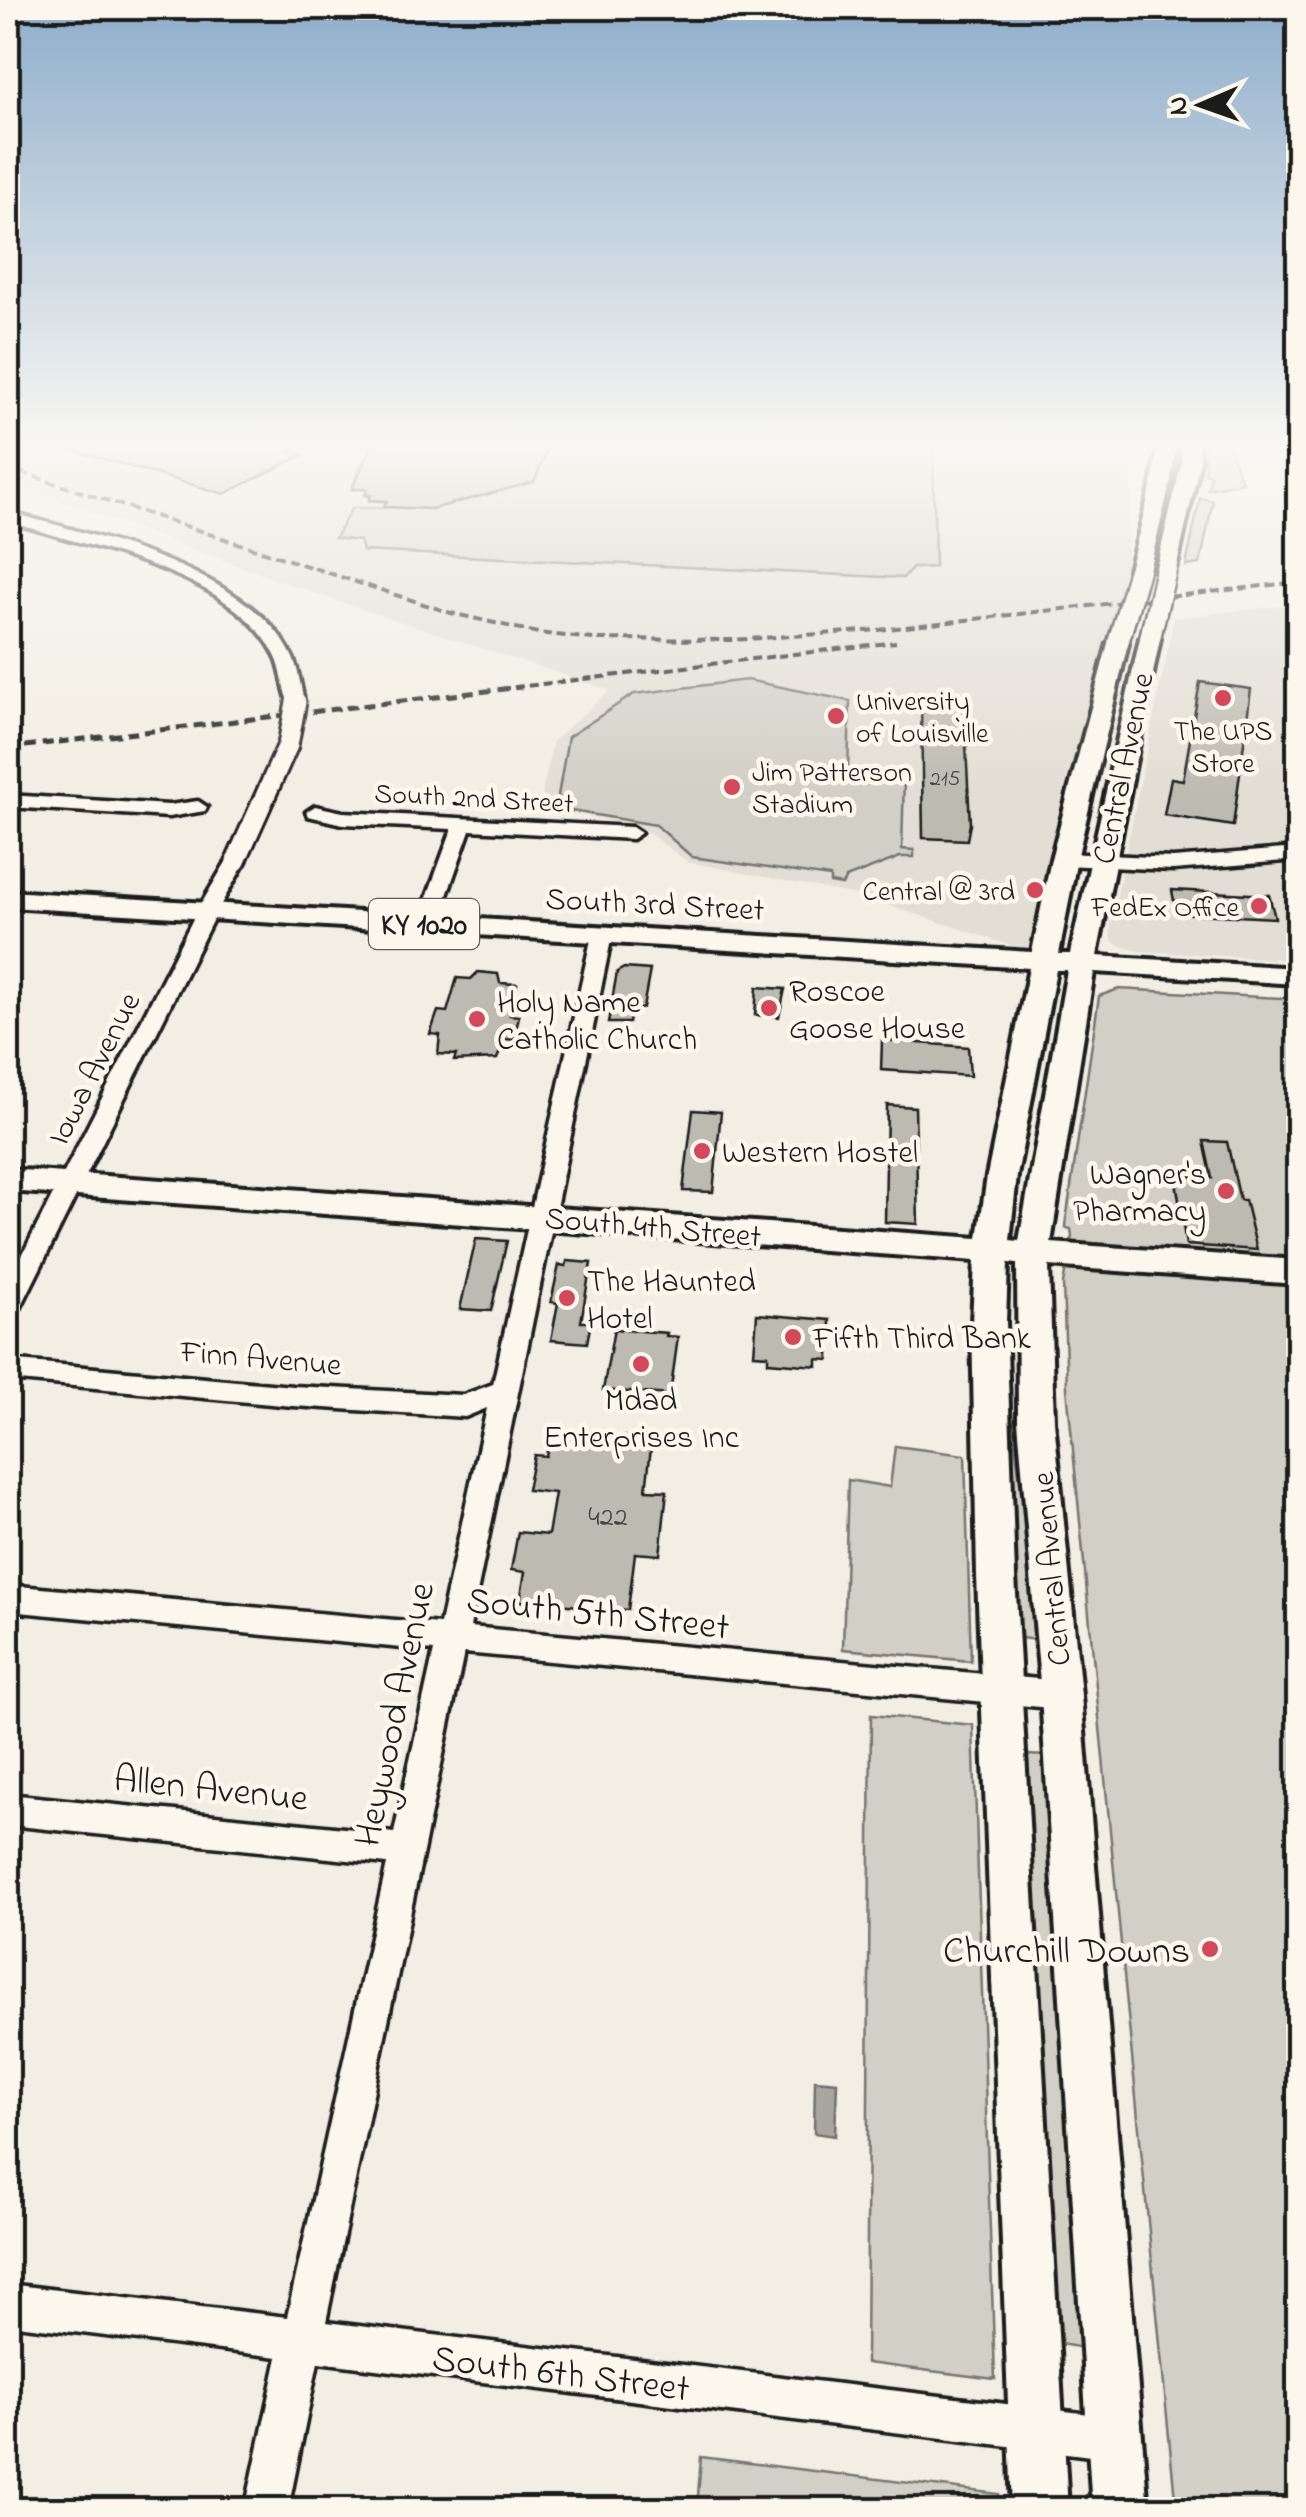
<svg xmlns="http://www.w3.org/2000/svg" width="1306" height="2517" font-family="'Indie Flower',sans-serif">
<rect width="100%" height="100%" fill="#f2eee4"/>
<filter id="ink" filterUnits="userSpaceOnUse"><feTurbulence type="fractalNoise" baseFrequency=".01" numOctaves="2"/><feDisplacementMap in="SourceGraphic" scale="20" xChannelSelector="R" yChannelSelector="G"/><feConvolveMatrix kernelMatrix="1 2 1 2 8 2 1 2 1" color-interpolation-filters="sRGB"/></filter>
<g filter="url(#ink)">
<g fill="#e2ded5">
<path d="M8,443h1127l-9,122 -92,388 -177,-58 -169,-33 -46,-34 -74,-16 -26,-18 11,-53 57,-51 -282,-92 -320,-116z"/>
<path d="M1298,604v356l-159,-9 -21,-6 -6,-4 -2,-12 64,-311z"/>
</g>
<g fill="#d2cfc6" stroke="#777671" stroke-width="2.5">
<path d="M373,443h560l2,124 -22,1 -10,10 -540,-27 -3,-10 -25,-3 17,-30h31l4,-6 -18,-2 -2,-11h-15l8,-25 18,-9 -9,-5z"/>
<path d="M1206,443h21l15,39 -34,7 3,-14 -6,-2z"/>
<path d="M1200,498l13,3 -13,63 -14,2z"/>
<path d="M747,680l103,21 -2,73 56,4 -2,71 12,1v7h-14l-54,21 -4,7 -12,-2v-6l-138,-20 -36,-32 -85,-14 -2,-7 -11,-8 10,-59 66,-43z"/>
<path d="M1119,989l179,10v1510h-122l-109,-1121 -4,-104 9,-48 -1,-7 -5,-1 1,-14 32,-218z"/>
<path d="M1008,1417h4l27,223 -19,-2z"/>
<path d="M895,1446l70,9 6,206 -128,-12 5,-169 42,7z"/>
<path d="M871,1715l102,10 22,654 -129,-16z"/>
<path d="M1027,1755l19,1 38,592 -24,-4z"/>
<path d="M701,2457l298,37v15h-302z"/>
</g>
<path fill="#a9a6a0" stroke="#716f6b" stroke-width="2.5" d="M815,2080l22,2 -2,54 -21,-3z"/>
<g fill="#bdbab1" stroke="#1c1c1c" stroke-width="2.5">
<path d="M67,443h243l-19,9 12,3 -79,39 -158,-46z"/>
<path d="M373,443h177l-16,39 -102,27 -48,-2 3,-6 -18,-1 2,-5h-6l3,-6h-16z"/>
<path d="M1200,682l51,7 -18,137 -69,-11 7,-37 12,2z"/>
<path d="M921,704l43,2 6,118 -3,16 -44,-2z"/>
<path d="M1172,890l97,5 6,23 -99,-5z"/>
<path d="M624,968l26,2 -7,38 -12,4 -2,11h-21l9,-51z"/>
<path d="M478,972l20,2 2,9 17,1 -7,31 9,1 -5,24 -9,-1 -8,20 -43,2 2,-6 -18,-1 2,-19 -10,-1 8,-23 9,1 10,-34 14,1z"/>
<path d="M757,987l28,2 -6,28 -24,-2z"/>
<path d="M882,1040l86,7 2,29 -89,-6z"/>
<path d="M887,1105l28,2 3,117 -33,-2z"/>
<path d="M693,1110l28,2 -8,80 -30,-1z"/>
<path d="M1204,1141l23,1 13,58h5l12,50 -71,-5 -11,-70 37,3z"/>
<path d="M476,1239l31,2 -16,70 -31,-2z"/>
<path d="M567,1261l24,2 -10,59h10l-4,21 -36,-3 7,-37 -7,-1 8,-37 7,1z"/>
<path d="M757,1314l73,6 -1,40 -12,-1v7l-49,-4v-7l-14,-1z"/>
<path d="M614,1329l53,4 -1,3 12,1 -8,58 -67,-5z"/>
<path d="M551,1431l101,8 -6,51 21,1 -7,64 -25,-2 -7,57 -108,-9 5,-29 -14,-2 7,-38 30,3 7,-42 -28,-3 7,-35 12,1z"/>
</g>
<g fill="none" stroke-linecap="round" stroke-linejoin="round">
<defs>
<g id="minor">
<path d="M8,512c84,23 246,59 285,146 6,13 8,30 11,44l-14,4c-8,-16 -7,-36 -15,-51 -46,-86 -183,-105 -267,-134z"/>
<path d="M8,795l161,10 29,-4 9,6 -2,4 -36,6 -161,-10z"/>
<path d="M315,806l28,6 289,15 9,6 -9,6 -162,-9 -33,94 -10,6 -10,-6 35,-95 -109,-5 -35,-8 -2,-4z"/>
<path d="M1298,848v12l-125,10 -109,-5 -10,-6 10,-6 109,5z"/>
<path d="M236,855l10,6 -29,50 -196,396 -4,7 -9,2v-33l189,-372 32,-54z"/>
<path d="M602,929l10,6 -142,692 591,54 11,4 5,10 -5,10 -11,4 -597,-56 -138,669 789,95 15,6 6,15 -6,15 -15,6 -797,-97 -30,148h-43l33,-153 -270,-33v-40l279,33 100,-453 -379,-39v-31l386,39 40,-182 -426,-40v-26l432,39 47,-216 -22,9 -172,-11 -285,-26v-20l285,26 170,9 30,-11 99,-449z"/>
</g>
<g id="major">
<path d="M1158,443h18l-5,37 -22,90 -10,6 -10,-6 24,-90z"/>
<path d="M1180,443h18l2,18 -23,104 -10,6 -10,-6 25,-104z"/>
<path d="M1150,632l10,6 -63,318 201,12v16l-204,-12 -43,271 247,17v24l-249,-18 5,155 27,274 67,815h-56l-51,-815 -23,-274 -1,-157 -9,-1 -2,59 9,254 53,934h-56l-35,-934 -5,-254 3,-61 -967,-70v-22l970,69 9,-62 42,-208 -1021,-61v-16l1024,61 19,-93 57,-216 10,-6 10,6 -51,216 -18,95h11l70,-316zM1056,970h11l-48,271 -9,-1 7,-64z"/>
</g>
</defs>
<use href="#minor" stroke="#1c1c1c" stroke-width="7"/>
<use href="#major" stroke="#1c1c1c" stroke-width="8"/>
<use href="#minor" fill="#fbf7ec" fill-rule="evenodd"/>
<use href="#major" fill="#fbf7ec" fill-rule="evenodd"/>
<g stroke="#1c1c1c" stroke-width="4" stroke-dasharray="9 5" stroke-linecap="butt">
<path d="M8,468l443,145 87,20 55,6 139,1 147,-10 419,-48"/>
<path d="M500,689l396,-47"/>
</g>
<path stroke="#1c1c1c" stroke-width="5" stroke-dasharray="11 6" stroke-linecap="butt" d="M8,748l513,-61"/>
<defs>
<path id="minor-bridge" d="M236,861l52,-116 8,-43"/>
<g id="major-bridge">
<path d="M1150,638l17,-73"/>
<path d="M1118,643l21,-73"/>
</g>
</defs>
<use href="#minor-bridge" stroke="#1c1c1c" stroke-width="25" stroke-linecap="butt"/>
<use href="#major-bridge" stroke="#1c1c1c" stroke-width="25" stroke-linecap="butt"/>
<use href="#minor-bridge" stroke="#fbf7ec" stroke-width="19"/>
<use href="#major-bridge" stroke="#fbf7ec" stroke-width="20"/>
</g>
</g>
<linearGradient id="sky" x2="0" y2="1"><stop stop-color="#8faecb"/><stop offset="0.56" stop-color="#f9f7f3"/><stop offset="1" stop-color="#f9f7f3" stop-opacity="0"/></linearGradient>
<rect width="1306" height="795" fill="url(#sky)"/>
<g fill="#d1495b" stroke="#fbf7ec" stroke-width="4">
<circle cx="1223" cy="698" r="10"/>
<circle cx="836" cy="716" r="10"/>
<circle cx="732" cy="787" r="10"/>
<circle cx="1035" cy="890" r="10"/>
<circle cx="1259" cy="906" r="10"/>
<circle cx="769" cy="1008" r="10"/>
<circle cx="477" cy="1019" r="10"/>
<circle cx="702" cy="1151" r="10"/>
<circle cx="1226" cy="1191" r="10"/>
<circle cx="567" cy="1298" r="10"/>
<circle cx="793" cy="1337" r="10"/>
<circle cx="641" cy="1364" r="10"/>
<circle cx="1210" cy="1949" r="10"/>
</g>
<g text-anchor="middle" stroke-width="9" stroke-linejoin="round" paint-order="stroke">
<g font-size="22" fill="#444441">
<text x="945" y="785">215</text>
</g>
<g font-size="28" fill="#1c1c1c" stroke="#fbf7ec" text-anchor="start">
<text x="856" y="710">University<tspan x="856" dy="32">of Louisville</tspan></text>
<text x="1223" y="740" text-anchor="middle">The UPS<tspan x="1223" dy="32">Store</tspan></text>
<text x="752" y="781">Jim Patterson<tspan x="752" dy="32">Stadium</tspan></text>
<text x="1015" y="900" text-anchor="end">Central @ 3rd</text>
<text x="1239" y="916" text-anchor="end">FedEx Office</text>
</g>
<g font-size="28" fill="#1c1c1c" stroke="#fbf7ec">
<text transform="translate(474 797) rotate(3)" y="10">South 2nd Street</text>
</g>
<g font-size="28" fill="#444441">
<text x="608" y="1525">422</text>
</g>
<rect fill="#fbf7ec" stroke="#5f5e5a" stroke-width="2.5" x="369" y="899" width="110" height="50" rx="8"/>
<g font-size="30" font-weight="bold" fill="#1c1c1c">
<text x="424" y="934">KY 1020</text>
</g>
<g font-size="32" fill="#1c1c1c" stroke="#fbf7ec">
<text transform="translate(1122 768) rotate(-78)" y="11">Central Avenue</text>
<text transform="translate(655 903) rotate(3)" y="11">South 3rd Street</text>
<text transform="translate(93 1068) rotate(-63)" y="11">Iowa Avenue</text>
<text transform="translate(653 1226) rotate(5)" y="11">South 4th Street</text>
<text transform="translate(261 1357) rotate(5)" y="11">Finn Avenue</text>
<text transform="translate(1050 1569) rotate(-95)" y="11">Central Avenue</text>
</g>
<g font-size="32" fill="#1c1c1c" stroke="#fbf7ec" text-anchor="start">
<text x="789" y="1001">Roscoe<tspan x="789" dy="37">Goose House</tspan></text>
<text x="497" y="1012">Holy Name<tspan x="497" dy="37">Catholic Church</tspan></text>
<text x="722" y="1162">Western Hostel</text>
<text x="1206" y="1184" text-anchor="end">Wagner's<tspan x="1206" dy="37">Pharmacy</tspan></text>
<text x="587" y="1291">The Haunted<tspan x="587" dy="37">Hotel</tspan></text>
<text x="813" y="1348">Fifth Third Bank</text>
<text x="641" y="1410" text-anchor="middle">Mdad<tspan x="641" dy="37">Enterprises Inc</tspan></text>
</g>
<g font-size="38" fill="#1c1c1c" stroke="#fbf7ec">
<text transform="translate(598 1612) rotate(6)" y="13">South 5th Street</text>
<text transform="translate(393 1714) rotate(-78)" y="13">Heywood Avenue</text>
<text transform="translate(211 1787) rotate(6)" y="13">Allen Avenue</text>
<text transform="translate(561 2372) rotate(7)" y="13">South 6th Street</text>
</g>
<g font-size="38" fill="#1c1c1c" stroke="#fbf7ec" text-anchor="end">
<text x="1190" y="1962">Churchill Downs</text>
</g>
</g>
<rect width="1306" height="2517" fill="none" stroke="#fbf7ec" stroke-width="40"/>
<rect x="20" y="20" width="1266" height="2477" fill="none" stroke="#1c1c1c" stroke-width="4" filter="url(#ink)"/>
<g transform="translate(1201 105) rotate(268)" stroke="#fbf7ec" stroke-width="8" paint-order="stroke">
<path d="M0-8L18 38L0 25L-18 38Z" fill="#1c1c1c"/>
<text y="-15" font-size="28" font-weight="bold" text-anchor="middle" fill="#1c1c1c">N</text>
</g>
</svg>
